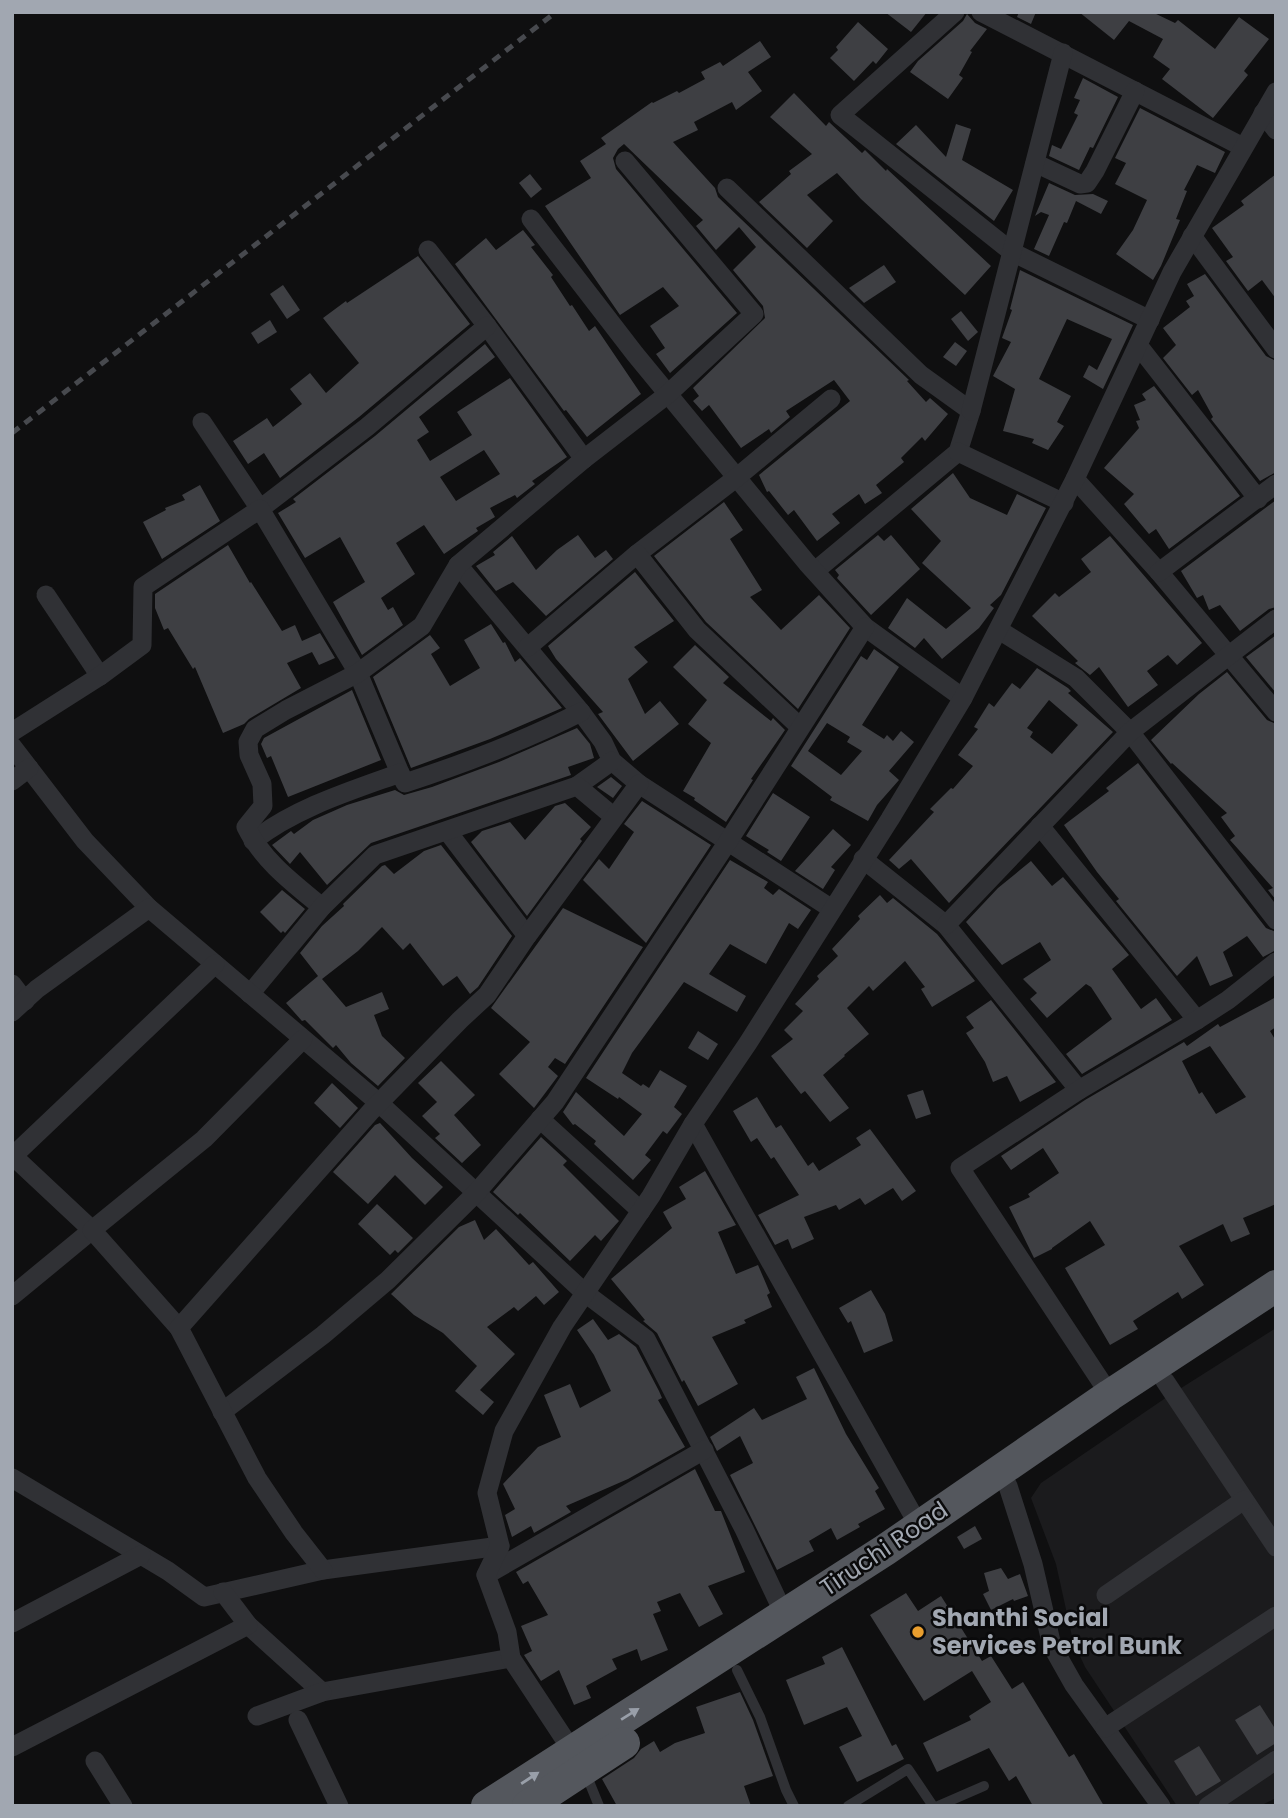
<svg xmlns="http://www.w3.org/2000/svg" width="1288" height="1818" font-family="Poppins,sans-serif">
<rect width="100%" height="100%" fill="#0f0f10"/>
<path fill="#1b1b1d" d="M1276,1328v470l-16,8h-83l-92,-139 -12,-26 -17,-77 -25,-66 10,-15 126,-86z"/>
<g fill="#3e3f43" fill-rule="evenodd">
<path d="M885,12h42l-16,20z"/>
<path d="M1019,12h17l-5,12 -14,-7z"/>
<path d="M1079,12h73l23,11 3,-3 37,29 24,-32 30,22 -25,32 4,4 -35,43 -51,-39 8,-10 -17,-12 10,-18 -34,-18 -15,19z"/>
<path d="M967,14l8,9 12,6 -17,22 2,1 -13,23 4,3 -15,21 -38,-27 8,-11 45,-40z"/>
<path d="M858,22l30,27 -12,15 -3,-3 -19,20 -24,-23 8,-8 -2,-3z"/>
<path d="M760,41l11,16 -23,15 14,19 -26,19 -4,-8 -38,20 4,8 -25,12 42,46 3,9 191,183 -2,1 19,21 4,-4 18,16 -23,27 -3,-4 -21,21 3,4 -28,23 6,8 -17,11 -6,-10 -27,20 8,9 -23,18 -23,-31 -6,5 -19,-24 -2,1 -8,-17 91,-74 -16,-21 -48,31 4,6 -19,16 -2,-4 -28,19 -32,-43 -7,6 -9,-10 6,-5 -6,-8 72,-70 -2,-12 -30,-36 23,-23 -17,-20 -23,23 -20,-24 7,-6 -79,-76 -6,5 -5,9 3,11 121,144 -67,60 -14,-19 9,-6 -15,-22 29,-20 -16,-19 -43,28 -75,-109 46,-28 -11,-17 26,-17 -5,-6 51,-36 1,1 24,-12 2,2 26,-14 -4,-7 19,-10 3,4z"/>
<path d="M1083,78l35,19 -25,51 -3,-1 -11,23 -30,-14 3,-11 9,4 17,-34 -4,-2 6,-13 -6,-2z"/>
<path d="M794,93l32,33 3,-4 33,31 3,-3 21,21 1,-2 104,97 -26,29 -104,-96 -24,-26 -30,22 26,26 -26,27 -48,-46 32,-28 -2,-3 23,-17 -42,-37z"/>
<path d="M1140,108l85,44 -10,21 -18,-8 -13,25 3,1 -11,28 4,1 -19,46 -8,14 -37,-26 17,-24 14,-30 -32,-16 11,-21 -11,-5z"/>
<path d="M956,124l15,5 -9,31 51,30 -19,31 -98,-77 20,-19 30,32z"/>
<path d="M530,174l12,15 -11,9 -12,-15z"/>
<path d="M1276,174v125l-14,-19 -14,11 -22,-30 7,-4 -21,-29 32,-23 -3,-4z"/>
<path d="M1049,183l26,12 18,-1 15,7 -7,13 -25,-13 -9,22 -3,-1 -15,34 -15,-7 15,-34 -8,-3 -6,4z"/>
<path d="M523,230l12,15 -4,2 22,28 -2,2 19,29 2,-1 17,26 6,-5 46,68 -54,43 -21,-27 -2,1 -109,-147 31,-26 10,12z"/>
<path d="M418,256l52,68 -111,93 -79,61 -16,-25 -16,11 -15,-23 34,-23 6,9 29,-23 -12,-15 20,-16 16,20 33,-30 -36,-45 23,-17 1,2z"/>
<path d="M884,265l12,17 -32,21 -15,-15z"/>
<path d="M1020,270l113,55 -30,64 -20,-12 6,-12 8,5 15,-31 -45,-20 -28,60 32,17 -14,26 7,4 -16,24 -16,-7 2,-4 -31,-8 12,-42 -22,-13 18,-34 -9,-4 10,-28 -2,-1z"/>
<path d="M1205,274l61,82 10,5v111l-16,9 -49,-62 2,-2 -15,-27 -6,5 -29,-37 13,-13 -13,-17 27,-21 -4,-6 8,-5 -7,-12z"/>
<path d="M283,285l17,25 -13,9 -17,-25z"/>
<path d="M961,311l17,21 -10,9 -17,-22z"/>
<path d="M270,320l7,12 -19,12 -7,-11z"/>
<path d="M955,342l12,9 -11,15 -13,-9z"/>
<path d="M485,344l10,13 -76,60 10,15 -12,8 13,21 42,-26 -15,-23 53,-34 57,79 -35,24 3,3 -18,14 -2,-3 -25,13 5,9 -19,11 2,3 -34,23 -20,-29 -28,18 19,31 -34,24 7,12 5,-3 10,18 -41,30 -29,-53 32,-20 -25,-45 -35,21 -27,-45 18,-11 -3,-3 82,-63zM484,450l16,24 -44,27 -16,-24z"/>
<path d="M1154,386l86,110 -71,53 -13,-20 -7,5 -25,-30 10,-10 -30,-26 35,-40 -3,-7 4,-1 -6,-15 12,-5 -4,-6z"/>
<path d="M953,473l17,25 37,17 10,-21 29,14 -45,87 -11,10 4,3 -15,20 -37,31 -18,-21 -9,10 -27,-20 19,-30 39,31 25,-21 -49,-45 19,-22 -30,-32z"/>
<path d="M200,485l20,36 -58,38 -19,-37 23,-12 -1,-2 20,-8 -3,-5z"/>
<path d="M1276,500v107l-7,2 -29,22 -20,-26 -11,5 -6,-15 -6,3 -16,-27z"/>
<path d="M724,502l19,28 -13,9 32,51 -12,7 31,33 38,-35 31,33 -52,81 -92,-87 -52,-66z"/>
<path d="M578,535l17,23 11,-8 7,9 -67,57 -33,-34 -17,9 -20,-25 19,-11 -2,-3 19,-16 24,34 21,-20z"/>
<path d="M878,535l6,6 7,-6 29,34 -49,46 -34,-37 2,-3 -4,-5z"/>
<path d="M1110,536l92,107 -25,22 -9,-10 -21,16 11,14 -30,22 -29,-40 -9,8 -15,-12 3,-2 -46,-45 23,-23 4,4 32,-25 -10,-13z"/>
<path d="M228,545l22,38 1,-1 31,49 13,-6 7,16 18,-8 15,25 -16,7 -7,-13 -25,11 14,25 -52,31 -5,5 -21,9 -28,-66 -2,2 -25,-41 -4,2 -9,-22v-14z"/>
<path d="M635,572l39,49 -40,26 14,15 -20,17 17,35 15,-13 19,23 -46,37 -35,-47 5,-2 -47,-53 -8,-13z"/>
<path d="M491,624l12,19 2,-1 10,20 5,-4 42,50 -72,31 -79,29 -38,-91 57,-42 10,13 -9,6 19,32 30,-18 -16,-28z"/>
<path d="M1276,635v58l-30,-36z"/>
<path d="M695,645l34,32 -6,6 48,38 2,-3 12,12 -34,49 2,1 -27,42 -32,-22 1,-2 -12,-7 28,-48 -23,-19 19,-24 -34,-33z"/>
<path d="M874,649l25,18 -37,58 22,14 3,-4 6,6 8,-10 13,11 -25,29 10,9 -22,25 -9,16 -38,-21 2,-3 -41,-31 70,-110 6,4zM827,723l23,14 -3,5 15,9 -21,24 -33,-24z"/>
<path d="M1037,668l31,20 3,3 -3,2 45,39 -164,171 -38,-44 -12,10 -10,-9 45,-48 -4,-3 21,-21 2,1 20,-23 -15,-11 20,-26 -4,-2 15,-24 5,4 18,-24 8,6zM1049,700l29,25 -26,29 -22,-17 3,-5 -6,-4z"/>
<path d="M1227,672l40,48 9,4v176l-8,-10 5,-2 -43,-48 5,-4 -14,-19 6,-4 -55,-50 -1,1 -20,-24 48,-46z"/>
<path d="M352,690l29,70 -93,37 -17,-41 -4,2 -6,-14 3,-6z"/>
<path d="M577,728l13,16 4,14 -26,9 3,8 -200,68 -44,42 -27,-33 -10,12 -18,-19 19,-14 3,3 19,-14 34,-15 48,-15 9,5 28,-8 67,-25z"/>
<path d="M1138,763l128,165 10,4v18l-13,7 -16,-21 -24,16 10,24 -23,10 -13,-30 -20,20 -61,-75 3,-2 -22,-27 -33,-47 45,-34 -3,-3z"/>
<path d="M611,777l11,9 -9,12 -16,-11z"/>
<path d="M773,793l37,24 -29,44 -14,-9 2,-2 -23,-14z"/>
<path d="M642,801l69,44 -65,98 -63,-63 16,-21 10,10 25,-37 -10,-8z"/>
<path d="M565,803l26,24 -11,12 2,2 -55,75 -56,-74 11,-11 28,-9 15,18 30,-34z"/>
<path d="M833,829l18,16 -20,22 4,3 -12,19 -28,-18z"/>
<path d="M441,845l71,91 -34,51 -8,7 -13,-18 -14,10 -33,-43 -7,7 -21,-23 -24,24 -36,28 24,28 36,-15 7,17 -15,6 8,21 23,22 -27,28 -27,-23 -15,-18 -3,3 -28,-28 -3,1 -16,-18 32,-27 -18,-23 22,-27 22,-20 -1,-2 39,-38 3,-1 9,9 30,-23z"/>
<path d="M730,860l38,22 -4,6 9,7 6,-6 32,21 -13,19 -9,-6 -23,41 -36,-20 -21,30 37,22 -9,16 -53,-30 -52,71 -10,20 19,13 2,-2 6,4 11,-18 27,16 -13,21 8,7 -15,20 -4,-3 -18,24 6,5 -18,20 -39,-36 2,-3 -21,-17 -2,1 -10,-13 13,-20 48,44 18,-22 -23,-17 -1,2 -32,-21z"/>
<path d="M1031,861l21,25 11,-9 66,78 -17,14 29,40 15,-11 16,22 -90,54 -16,-20 46,-35 -21,-32 -5,-3 -39,34 -17,-19 7,-6 -14,-14 28,-19 -11,-18 -38,23 -36,-43 32,-34z"/>
<path d="M282,890l23,19 -20,24 -2,-2 -2,2 -21,-21z"/>
<path d="M880,895l7,8 6,-5 44,36 38,47 -43,26 -11,-18 4,-2 -20,-26 -32,30 -4,-5 -22,22 22,26 -25,21 1,1 -22,19 26,33 -19,14 -25,-31 -4,3 -30,-38 22,-17 -9,-9 19,-19 -8,-7 24,-25 -2,-3 21,-20 -6,-7 28,-30 -2,-3z"/>
<path d="M563,908l80,39 -78,117 -10,-6 -7,9 10,9 -24,32 -35,-34 31,-32 -39,-34z"/>
<path d="M1276,997v30l-6,4 6,10v163l-33,14 7,16 -19,8 -8,-18 -44,22 25,39 -22,14 -4,-7 -45,29 5,8 -28,16 -45,-77 40,-23 -15,-24 -38,27v1l-18,9 -25,-51 21,-10 -2,-3 31,-21 -16,-25 -32,22 -10,-14 84,-56 99,-58 3,4 31,-22 2,3zM1210,1046l36,51 -30,17 -14,-22 -3,2 -17,-33z"/>
<path d="M991,1000l65,82 -36,20 -13,-26 -14,6 -8,-20 -19,-29 8,-5 -8,-11z"/>
<path d="M698,1031l20,13 -10,16 -20,-12z"/>
<path d="M441,1061l34,34 -21,20 27,30 -19,18 -27,-25 5,-4 -18,-18 15,-14 -19,-19z"/>
<path d="M332,1083l26,25 -18,20 -26,-25z"/>
<path d="M923,1090l8,24 -15,5 -9,-24z"/>
<path d="M757,1097l19,31 5,-3 27,41 5,-4 6,9 42,-26 -5,-7 14,-9 46,62 -14,10 -9,-13 -28,17 -5,-7 -21,12 -3,-5 -32,12 10,22 -22,10 -4,-10 -13,6 -17,-30 41,-20 -25,-38 -3,2 -14,-21 -6,4 -18,-31z"/>
<path d="M380,1123l32,35 31,29 -18,18 -30,-30 -27,29 -35,-32 42,-47z"/>
<path d="M541,1137l26,24 -4,4 56,56 -18,20 -6,-6 -25,26 -50,-48 -2,2 -25,-23z"/>
<path d="M705,1171l31,54 -18,7 18,42 22,-9 12,28 -3,2 5,12 -28,13 2,3 -34,14 26,47 -40,22 -14,-26 -2,2 -25,-49 -14,-12 2,-1 -34,-41 61,-51 -9,-16 23,-13 -7,-12z"/>
<path d="M377,1204l36,34 -15,15 -3,-3 -5,5 -32,-31z"/>
<path d="M475,1220l9,20 12,-11 33,36 4,-3 26,30 -15,13 -8,-9 -18,15 -4,-4 -27,20 28,27 -35,36 14,12 -11,13 -28,-24 22,-25 -34,-33 -29,-18 -23,-21 68,-67z"/>
<path d="M871,1290l14,24 8,27 -29,12 -13,-32 -3,2 -9,-15z"/>
<path d="M593,1319l15,21 11,-6 17,13 23,44 3,7 -4,2 27,47 -57,32 -62,27 5,6 -37,21 -3,-7 -19,11 -7,-22 10,-6 -12,-25 35,-37 23,-10 -17,-42 26,-11 10,24 31,-17 -17,-36 -17,-25z"/>
<path d="M814,1368l32,66 33,54 -4,3 10,18 -27,15 2,3 -23,13 -6,-12 -22,13 5,10 -37,19 -47,-95 23,-12 -13,-27 -23,15 -7,-14 44,-29 8,12 45,-21 -11,-22z"/>
<path d="M695,1469l20,42h6l24,61 -37,14 15,28 -24,13 -19,-34 -23,9 4,9 -8,3 15,36 -27,11 -4,-12 -25,10 5,10 -31,17 5,12 -17,7 -15,-35 -18,11 -17,-26 8,-4 -11,-25 27,-11 -20,-34 -5,3 -7,-12z"/>
<path d="M975,1526l7,13 -18,10 -7,-12z"/>
<path d="M1001,1568l7,11 12,-5 8,22 -14,5 -1,-2 -22,11 -8,-16 6,-3 -5,-18z"/>
<path d="M906,1593l12,18 23,-15 41,65 9,-5 21,33 11,-7 46,75 5,-3 30,52h-71l-17,-30 -7,5 -20,-33 -52,24 -14,-29 48,-23 -2,-4 22,-14 -19,-31 -48,30 -54,-86z"/>
<path d="M842,1647l50,99 4,-2 8,15 -47,23 -18,-35 23,-11 -15,-29 -43,18 -18,-45 39,-16 -3,-7z"/>
<path d="M740,1692l13,28 20,56 -29,10 7,20h-134l-15,-27 32,-21 7,-9 13,-8 6,11 15,-9 30,-10 -9,-26z"/>
<path d="M1260,1705l16,25v13l-19,12 -22,-35z"/>
<path d="M1199,1746l22,35 -25,15 -22,-35z"/>
</g>
<g fill="none" stroke-linecap="round" stroke-linejoin="round">
<g stroke="#303135" stroke-width="10">
<path d="M737,1670l23,47 26,73 8,16"/>
<path d="M586,1774l13,32"/>
<path d="M848,1806l60,-37 25,37"/>
<path d="M938,1806l46,-20"/>
</g>
<g stroke="#303135" stroke-width="19">
<path d="M955,12l-115,103 172,137 138,68"/>
<path d="M981,12l262,135"/>
<path d="M1263,113l13,17"/>
<path d="M1035,163l45,21 7,-1 8,-12 40,-80"/>
<path d="M727,188l194,187 50,36 -13,41 -143,119"/>
<path d="M531,219l104,135 172,209 58,64 98,71"/>
<path d="M1192,236l84,113"/>
<path d="M428,250l59,76 97,133"/>
<path d="M1138,345l120,154"/>
<path d="M971,411l92,-358"/>
<path d="M202,422l58,87 107,-82 120,-101"/>
<path d="M958,452l106,51"/>
<path d="M1075,479l84,93 117,140"/>
<path d="M637,554l99,-76 95,-79"/>
<path d="M458,565l123,147 22,30 9,19 27,23 193,125"/>
<path d="M1159,572l117,-88"/>
<path d="M46,595l54,81"/>
<path d="M999,630l77,48 54,54 146,188"/>
<path d="M528,647l109,-93 60,76 103,97"/>
<path d="M12,732l88,-56 42,-31 1,-58 117,-78 98,164 42,100"/>
<path d="M12,746l73,95 64,67"/>
<path d="M12,781l17,-13"/>
<path d="M577,786l35,-25"/>
<path d="M1040,826l157,194"/>
<path d="M448,832l79,104"/>
<path d="M253,841c42,-33 97,-50 147,-68l5,10c61,-20 119,-42 176,-71"/>
<path d="M863,859l83,66 133,165"/>
<path d="M322,907c-29,-24 -59,-46 -76,-80l17,-21 -1,-22 -13,-29 -1,-13 7,-13 31,-19 72,-37 64,-47 36,-61 126,-106 84,-65 86,-80 -129,-153"/>
<path d="M946,925l184,-193 146,-113"/>
<path d="M12,984l13,17"/>
<path d="M250,994l72,-87 53,-52 202,-69 37,31"/>
<path d="M12,1012l25,-23 112,-81 230,195 206,190 61,46 98,190 41,87"/>
<path d="M540,1119l101,92"/>
<path d="M693,1124l226,402"/>
<path d="M12,1296l80,-66 -79,-74 202,-192"/>
<path d="M179,1328l-87,-98 112,-91 99,-100"/>
<path d="M1165,1381l111,166"/>
<path d="M1110,1395l-150,-227 119,-78 118,-70 31,-20 48,-38"/>
<path d="M222,1412l101,-77 65,-55 88,-87 79,-91 172,-259 138,-216"/>
<path d="M12,1478l156,93 36,26 119,-27 177,-24"/>
<path d="M1008,1486l25,78 19,82 22,39 87,121"/>
<path d="M323,1570l-29,-37 -37,-55 -78,-150 193,-218 88,-90 27,-25 40,-59 112,-152"/>
<path d="M486,1575l218,-125"/>
<path d="M1106,1595l138,-95"/>
<path d="M12,1623l129,-68"/>
<path d="M248,1625l74,67 189,-34"/>
<path d="M257,1716l65,-24"/>
<path d="M298,1720l41,86"/>
<path d="M1105,1728l171,-112"/>
<path d="M12,1747l236,-122 -25,-33"/>
<path d="M577,1758l-66,-100 -4,-26 -21,-57 14,-29 -13,-53 17,-62 58,-104 89,-131 42,-72 55,-81 142,-224 73,-121 112,-219 97,-207 104,-180"/>
<path d="M95,1761l28,45"/>
<path d="M1208,1806l68,-46"/>
</g>
<g stroke="#54575d" stroke-width="32">
<path d="M487,1806l398,-256 225,-155 166,-109"/>
<path d="M528,1806l96,-63"/>
</g>
<path stroke="#47494e" stroke-width="5" stroke-dasharray="9 7" stroke-linecap="butt" d="M12,433l544,-421"/>
</g>
<defs><path id="oneway-solid" d="M-6-.8H1V-3.2L6.5 0L1 3.2V.8H-6Z" transform="scale(1.75)"/></defs>
<g fill="#999fa9">
<use href="#oneway-solid" transform="translate(630 1714) rotate(-32)"/>
<use href="#oneway-solid" transform="translate(530 1778) rotate(-33)"/>
</g>
<circle fill="#e99e2e" stroke="#0a0a0b" stroke-width="2.5" cx="918" cy="1632" r="7"/>
<g text-anchor="middle" stroke-width="5" stroke-linejoin="round" paint-order="stroke">
<g font-size="24" fill="#a1a7b1" stroke="#0a0a0b">
<text transform="translate(884 1549) rotate(-34)" y="8">Tiruchi Road</text>
</g>
<g font-size="24" font-weight="bold" fill="#a1a7b1" stroke="#0a0a0b" text-anchor="start">
<text x="932" y="1626">Shanthi Social<tspan x="932" dy="28">Services Petrol Bunk</tspan></text>
</g>
</g>
<rect width="1288" height="1818" fill="none" stroke="#a1a7b1" stroke-width="28"/>
</svg>
